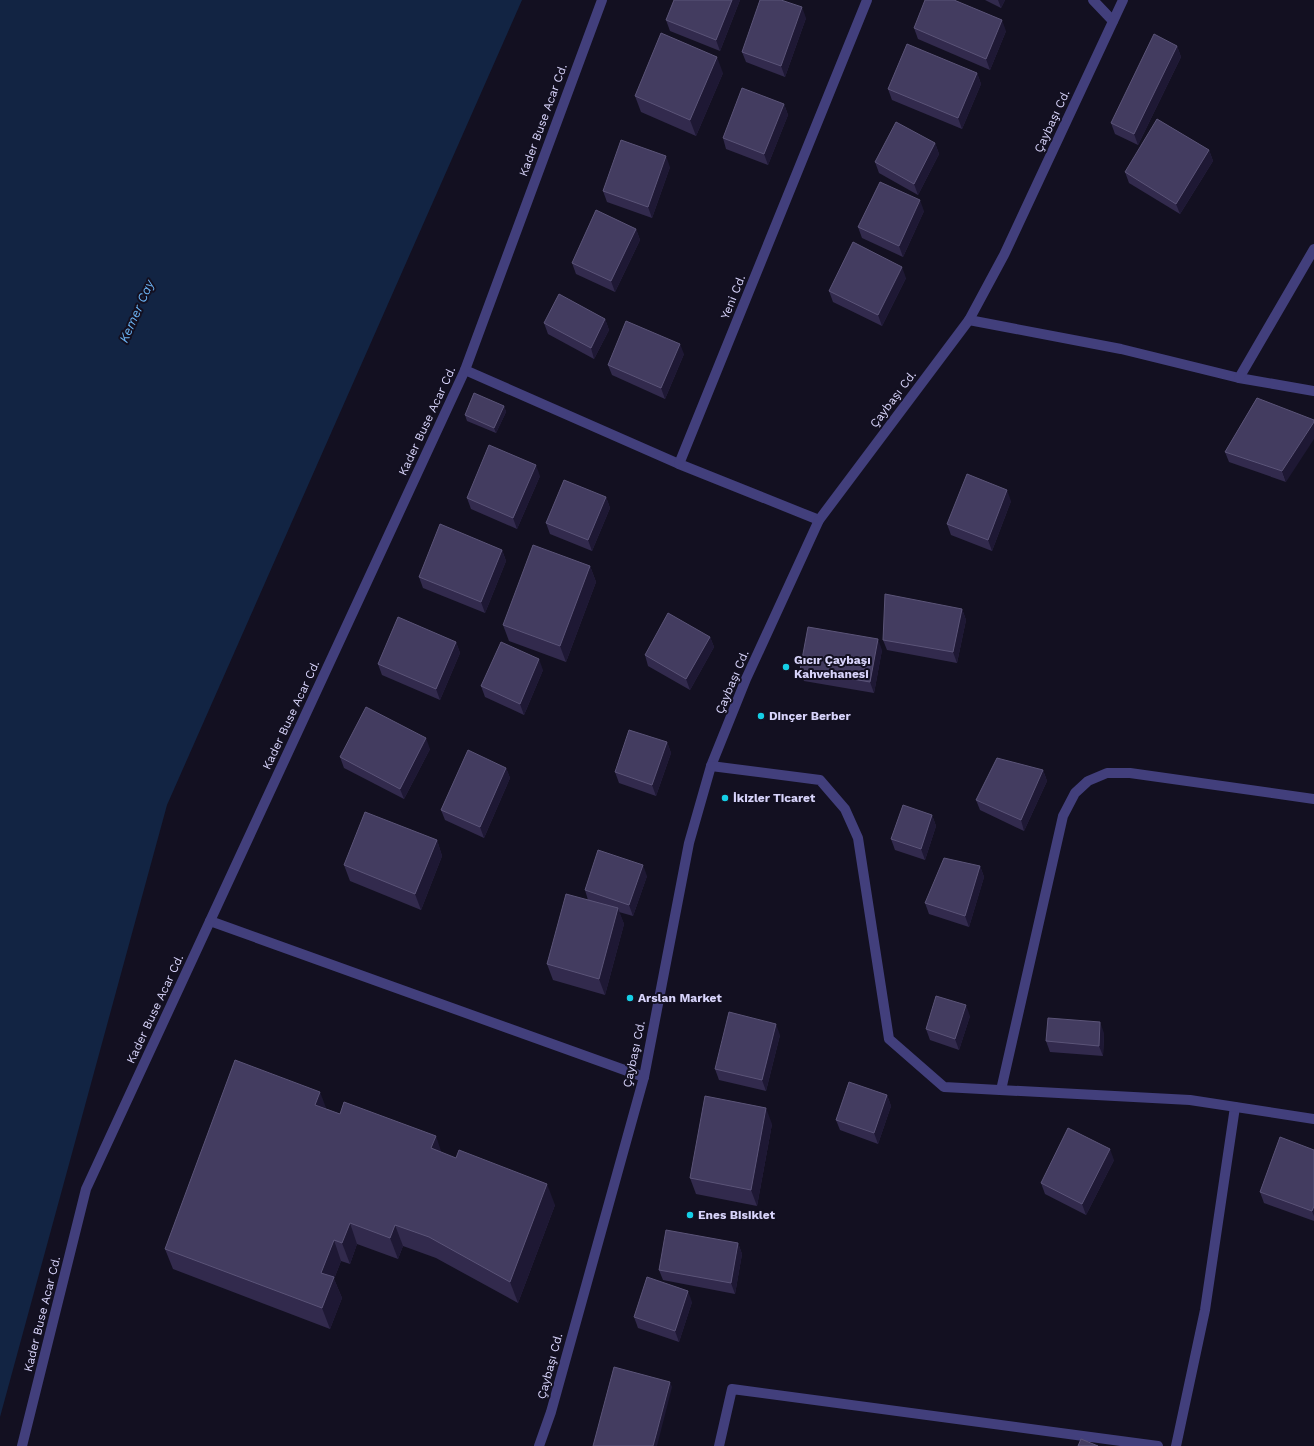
<svg xmlns="http://www.w3.org/2000/svg" width="1314" height="1446" font-family="'Work Sans',sans-serif">
<rect width="100%" height="100%" fill="#131021"/>
<path fill="#122443" d="M0,0h522l-355,805 -167,612z"/>
<g fill="none" stroke-linecap="round" stroke-linejoin="round">
<g stroke="#423f7c" stroke-width="10">
<path d="M1093,0l20,21"/>
<path d="M969,320l152,29 118,29 75,13"/>
<path d="M465,370l214,94"/>
<path d="M1239,378l75,-129"/>
<path d="M819,520l-140,-56 188,-464"/>
<path d="M210,921l434,156"/>
<path d="M1001,1090l62,-274 12,-23 13,-12 19,-8h23l184,26"/>
<path d="M539,1446l12,-34 93,-335 45,-234 22,-77 35,-87 73,-159 150,-200 35,-65 119,-255"/>
<path d="M719,1446l13,-57 426,57"/>
<path d="M1176,1446l29,-136 30,-203"/>
</g>
<g stroke="#423f7c" stroke-width="10">
<path d="M711,766l109,14 25,29 13,29 31,201 55,48 246,13 124,19"/>
<path d="M22,1446l64,-257 379,-819 137,-370"/>
</g>
</g>
<g fill="#322a4d">
<path d="M674,0h66l-20,51 -50,-20 -4,-11z"/>
<path d="M985,0h20l-4,8z"/>
<path d="M806,18l-21,59 -39,-15 -4,-10z"/>
<path d="M914,28l92,3 -16,39 -72,-31z"/>
<path d="M1177,46l4,11 -43,88 -23,-11 -4,-11z"/>
<path d="M723,73l-27,63 -55,-24 -6,-16z"/>
<path d="M977,73l4,11 -19,45 -70,-29 -4,-11z"/>
<path d="M784,104l4,11 -20,50 -42,-16 -3,-11z"/>
<path d="M935,143l4,11 -21,41 -39,-22 -4,-11z"/>
<path d="M1209,150l4,11 -33,53 -51,-31 -4,-11z"/>
<path d="M670,167l-18,51 -45,-16 -4,-11z"/>
<path d="M924,211l-21,46 -41,-19 -4,-11z"/>
<path d="M636,229l4,11 -25,52 -39,-18 -4,-11z"/>
<path d="M906,278l-24,48 -49,-24 -4,-11z"/>
<path d="M605,319l4,11 -15,29 -46,-25 -4,-11z"/>
<path d="M684,354l-19,45 -53,-24 -4,-10z"/>
<path d="M1257,398l29,84 -57,-20 -4,-10z"/>
<path d="M504,406l2,6 -10,21 -29,-12 -2,-6z"/>
<path d="M540,476l-23,53 -46,-20 -4,-11z"/>
<path d="M606,497l4,11 -18,43 -42,-17 -4,-11z"/>
<path d="M1011,501l-19,50 -41,-16 -4,-11z"/>
<path d="M502,550l4,11 -21,52 -62,-25 -4,-11z"/>
<path d="M590,566l6,16 -30,80 -57,-21 -6,-16z"/>
<path d="M962,609l4,11 -9,43 -70,-13 -4,-10z"/>
<path d="M710,637l4,10 -24,43 -42,-24 -3,-11z"/>
<path d="M456,642l4,11 -20,47 -58,-25 -4,-11z"/>
<path d="M882,650l-8,43 -70,-12 -4,-11z"/>
<path d="M543,670l-19,45 -39,-18 -4,-11z"/>
<path d="M667,742l4,11 -15,43 -37,-13 -4,-11z"/>
<path d="M430,749l-26,50 -60,-31 -4,-11z"/>
<path d="M506,768l4,10 -26,60 -39,-18 -4,-10z"/>
<path d="M1043,770l4,11 -23,50 -44,-21 -4,-10z"/>
<path d="M932,815l4,11 -11,34 -30,-10 -4,-11z"/>
<path d="M437,840l5,16 -21,54 -71,-29 -6,-16z"/>
<path d="M980,866l4,11 -15,50 -40,-13 -4,-11z"/>
<path d="M647,876l-14,40 -14,-4 5,12 -19,71 -52,-15 -6,-16 41,-64 -3,-10z"/>
<path d="M970,1016l-11,34 -29,-10 -4,-11z"/>
<path d="M1104,1033l-1,23 -53,-4 -4,-11z"/>
<path d="M780,1035l-14,56 -47,-11 -4,-11z"/>
<path d="M887,1095l4,11 -13,38 -38,-14 -4,-10z"/>
<path d="M327,1109l114,44 114,52 -37,98 -82,-45 -33,-12 -5,13 -41,-15 -7,20 -9,-3 -7,18 8,19 -12,31 -157,-60 -8,-20z"/>
<path d="M772,1124l-15,82 -61,-12 -6,-16z"/>
<path d="M1314,1150v71l-50,-18 -4,-11z"/>
<path d="M1114,1160l-28,55 -41,-21 -4,-11z"/>
<path d="M738,1243l4,11 -7,40 -72,-14 -4,-10z"/>
<path d="M692,1302l-13,40 -41,-14 -4,-11z"/>
</g>
<g fill="#1e1834">
<path d="M732,0h8l-20,51 -4,-11z"/>
<path d="M998,0h7l-4,8z"/>
<path d="M802,7l4,11 -21,59 -4,-11z"/>
<path d="M1002,20l4,11 -16,39 -4,-11z"/>
<path d="M1177,46l4,11 -43,88 -4,-11z"/>
<path d="M717,57l6,16 -27,63 -6,-16z"/>
<path d="M977,73l4,11 -19,45 -4,-11z"/>
<path d="M784,104l4,11 -20,50 -4,-11z"/>
<path d="M935,143l4,11 -21,41 -4,-11z"/>
<path d="M1209,150l4,11 -33,53 -4,-10z"/>
<path d="M666,156l4,11 -18,51 -4,-11z"/>
<path d="M920,200l4,11 -21,46 -4,-11z"/>
<path d="M636,229l4,11 -25,52 -4,-11z"/>
<path d="M902,267l4,11 -24,48 -4,-11z"/>
<path d="M605,319l4,11 -15,29 -3,-11z"/>
<path d="M680,344l4,10 -19,45 -4,-11z"/>
<path d="M504,406l2,6 -10,21 -2,-5z"/>
<path d="M1314,422v17l-28,43 -4,-11z"/>
<path d="M536,465l4,11 -23,53 -4,-11z"/>
<path d="M1007,490l4,11 -19,50 -4,-11z"/>
<path d="M606,497l4,11 -18,43 -4,-11z"/>
<path d="M502,550l4,11 -21,52 -4,-11z"/>
<path d="M590,566l6,16 -30,80 -6,-16z"/>
<path d="M962,609l4,11 -9,43 -4,-11z"/>
<path d="M710,637l4,10 -24,43 -4,-11z"/>
<path d="M878,639l4,11 -8,43 -4,-11z"/>
<path d="M456,642l4,11 -20,47 -4,-11z"/>
<path d="M539,659l4,11 -19,45 -4,-11z"/>
<path d="M426,738l4,11 -26,50 -4,-10z"/>
<path d="M667,742l4,11 -15,43 -4,-11z"/>
<path d="M506,768l4,10 -26,60 -4,-11z"/>
<path d="M1043,770l4,11 -23,50 -3,-11z"/>
<path d="M932,815l4,11 -11,34 -4,-11z"/>
<path d="M437,840l5,16 -21,54 -6,-16z"/>
<path d="M643,865l4,11 -14,40 -4,-11z"/>
<path d="M980,866l4,11 -15,50 -4,-11z"/>
<path d="M618,908l6,16 -19,71 -6,-16z"/>
<path d="M966,1005l4,11 -11,34 -4,-11z"/>
<path d="M1100,1022l4,11 -1,23 -4,-10z"/>
<path d="M776,1024l4,11 -14,56 -4,-11z"/>
<path d="M320,1092l8,21 -13,-8z"/>
<path d="M887,1095l4,11 -13,38 -4,-11z"/>
<path d="M766,1108l6,16 -15,82 -6,-16z"/>
<path d="M436,1136l7,21 -12,-9z"/>
<path d="M1110,1149l4,11 -28,55 -4,-11z"/>
<path d="M547,1184l8,21 -37,98 -8,-21z"/>
<path d="M1314,1206v10l-2,-5z"/>
<path d="M350,1223l7,21 -7,20 -8,-21z"/>
<path d="M395,1225l8,21 -5,13 -8,-21z"/>
<path d="M334,1240l7,21 -7,18 8,19 -12,31 -8,-21 -1,-35z"/>
<path d="M738,1243l4,11 -7,40 -4,-11z"/>
<path d="M688,1291l4,11 -13,40 -4,-11z"/>
<path d="M670,1382l2,5 -15,59h-4z"/>
</g>
<g fill="#433c60" stroke="#5b5478">
<path d="M674,0h58l-16,40 -50,-20z"/>
<path d="M760,0h21l21,7 -21,59 -39,-14z"/>
<path d="M925,0h29l48,20 -16,39 -72,-31z"/>
<path d="M661,33l56,24 -27,63 -55,-24z"/>
<path d="M1154,34l23,12 -43,88 -23,-11z"/>
<path d="M907,44l70,29 -19,45 -70,-29z"/>
<path d="M742,88l42,16 -20,50 -41,-16z"/>
<path d="M1157,119l52,31 -33,54 -51,-32z"/>
<path d="M896,122l39,21 -21,41 -39,-22z"/>
<path d="M621,140l45,16 -18,51 -45,-16z"/>
<path d="M880,182l40,18 -21,46 -41,-19z"/>
<path d="M596,210l40,19 -25,52 -39,-18z"/>
<path d="M853,242l49,25 -24,48 -49,-24z"/>
<path d="M559,294l46,25 -14,29 -47,-25z"/>
<path d="M626,321l54,23 -19,44 -53,-23z"/>
<path d="M474,393l30,13 -10,22 -29,-13z"/>
<path d="M1257,398l57,22v2l-32,49 -57,-19z"/>
<path d="M489,445l47,20 -23,53 -46,-20z"/>
<path d="M967,474l40,16 -19,50 -41,-16z"/>
<path d="M564,480l42,17 -18,43 -42,-17z"/>
<path d="M440,524l62,26 -21,52 -62,-25z"/>
<path d="M533,545l57,21 -30,80 -57,-21z"/>
<path d="M885,594l77,15 -9,43 -70,-12z"/>
<path d="M668,613l42,24 -24,42 -41,-24z"/>
<path d="M398,617l58,25 -20,47 -58,-25z"/>
<path d="M808,627l70,12 -8,43 -70,-12z"/>
<path d="M501,642l38,17 -19,45 -39,-18z"/>
<path d="M366,707l60,31 -26,51 -60,-32z"/>
<path d="M629,730l38,12 -15,43 -37,-13z"/>
<path d="M468,750l38,18 -26,59 -39,-17z"/>
<path d="M997,758l46,12 -22,50 -45,-20z"/>
<path d="M903,805l29,10 -11,34 -30,-10z"/>
<path d="M365,812l72,28 -22,54 -71,-29z"/>
<path d="M598,850l45,15 -14,40 -44,-15z"/>
<path d="M944,858l36,8 -15,50 -40,-13z"/>
<path d="M566,894l52,14 -19,71 -52,-15z"/>
<path d="M936,996l30,9 -11,34 -29,-10z"/>
<path d="M729,1012l47,12 -14,56 -47,-11z"/>
<path d="M1048,1018l52,4 -1,24 -53,-5z"/>
<path d="M235,1060l85,32 -5,13 25,9 4,-12 92,34 -5,12 25,10 3,-8 88,34 -37,98 -81,-45 -34,-12 -5,13 -40,-15 -8,20 -8,-3 -13,33 13,4 -12,31 -157,-59z"/>
<path d="M849,1082l38,13 -13,38 -38,-13z"/>
<path d="M705,1096l61,12 -15,82 -61,-12z"/>
<path d="M1068,1128l42,21 -28,55 -41,-21z"/>
<path d="M1280,1137l34,13v56l-2,5 -52,-19z"/>
<path d="M666,1230l72,13 -7,40 -72,-13z"/>
<path d="M647,1277l41,14 -13,40 -41,-14z"/>
<path d="M614,1367l56,15 -17,64h-60z"/>
<path d="M1081,1439l17,7h-20z"/>
</g>
<g fill="#15cfe6" stroke="#131021" stroke-width="1.5">
<circle cx="786" cy="667" r="4"/>
<circle cx="761" cy="716" r="4"/>
<circle cx="725" cy="798" r="4"/>
<circle cx="630" cy="998" r="4"/>
<circle cx="690" cy="1215" r="4"/>
</g>
<g text-anchor="middle" stroke-width="4" stroke-linejoin="round" paint-order="stroke">
<g font-size="12" fill="#d8d4fb" stroke="#131021">
<text transform="translate(543 120) rotate(-70)" y="4">Kader Buse Acar Cd.</text>
<text transform="translate(1052 121) rotate(-65)" y="4">Çaybaşı Cd.</text>
<text transform="translate(733 297) rotate(-68)" y="4">Yeni Cd.</text>
<text transform="translate(893 399) rotate(-53)" y="4">Çaybaşı Cd.</text>
<text transform="translate(427 421) rotate(-65)" y="4">Kader Buse Acar Cd.</text>
<text transform="translate(732 682) rotate(-67)" y="4">Çaybaşı Cd.</text>
<text transform="translate(291 715) rotate(-65)" y="4">Kader Buse Acar Cd.</text>
<text transform="translate(155 1009) rotate(-65)" y="4">Kader Buse Acar Cd.</text>
<text transform="translate(634 1054) rotate(-78)" y="4">Çaybaşı Cd.</text>
<text transform="translate(42 1314) rotate(-76)" y="4">Kader Buse Acar Cd.</text>
<text transform="translate(550 1366) rotate(-75)" y="4">Çaybaşı Cd.</text>
</g>
<g font-size="12" font-weight="bold" fill="#d8d4fb" stroke="#131021" text-anchor="start">
<text x="794" y="664">Gıcır Çaybaşı<tspan x="794" dy="14">Kahvehanesi</tspan></text>
<text x="769" y="720">Dinçer Berber</text>
<text x="733" y="802">İkizler Ticaret</text>
<text x="638" y="1002">Arslan Market</text>
<text x="698" y="1219">Enes Bisiklet</text>
</g>
<g font-size="13" font-style="italic" fill="#6bb2f2" stroke="#131021">
<text transform="translate(136 311) rotate(-66)" y="5">Kemer Cay</text>
</g>
</g>
</svg>
